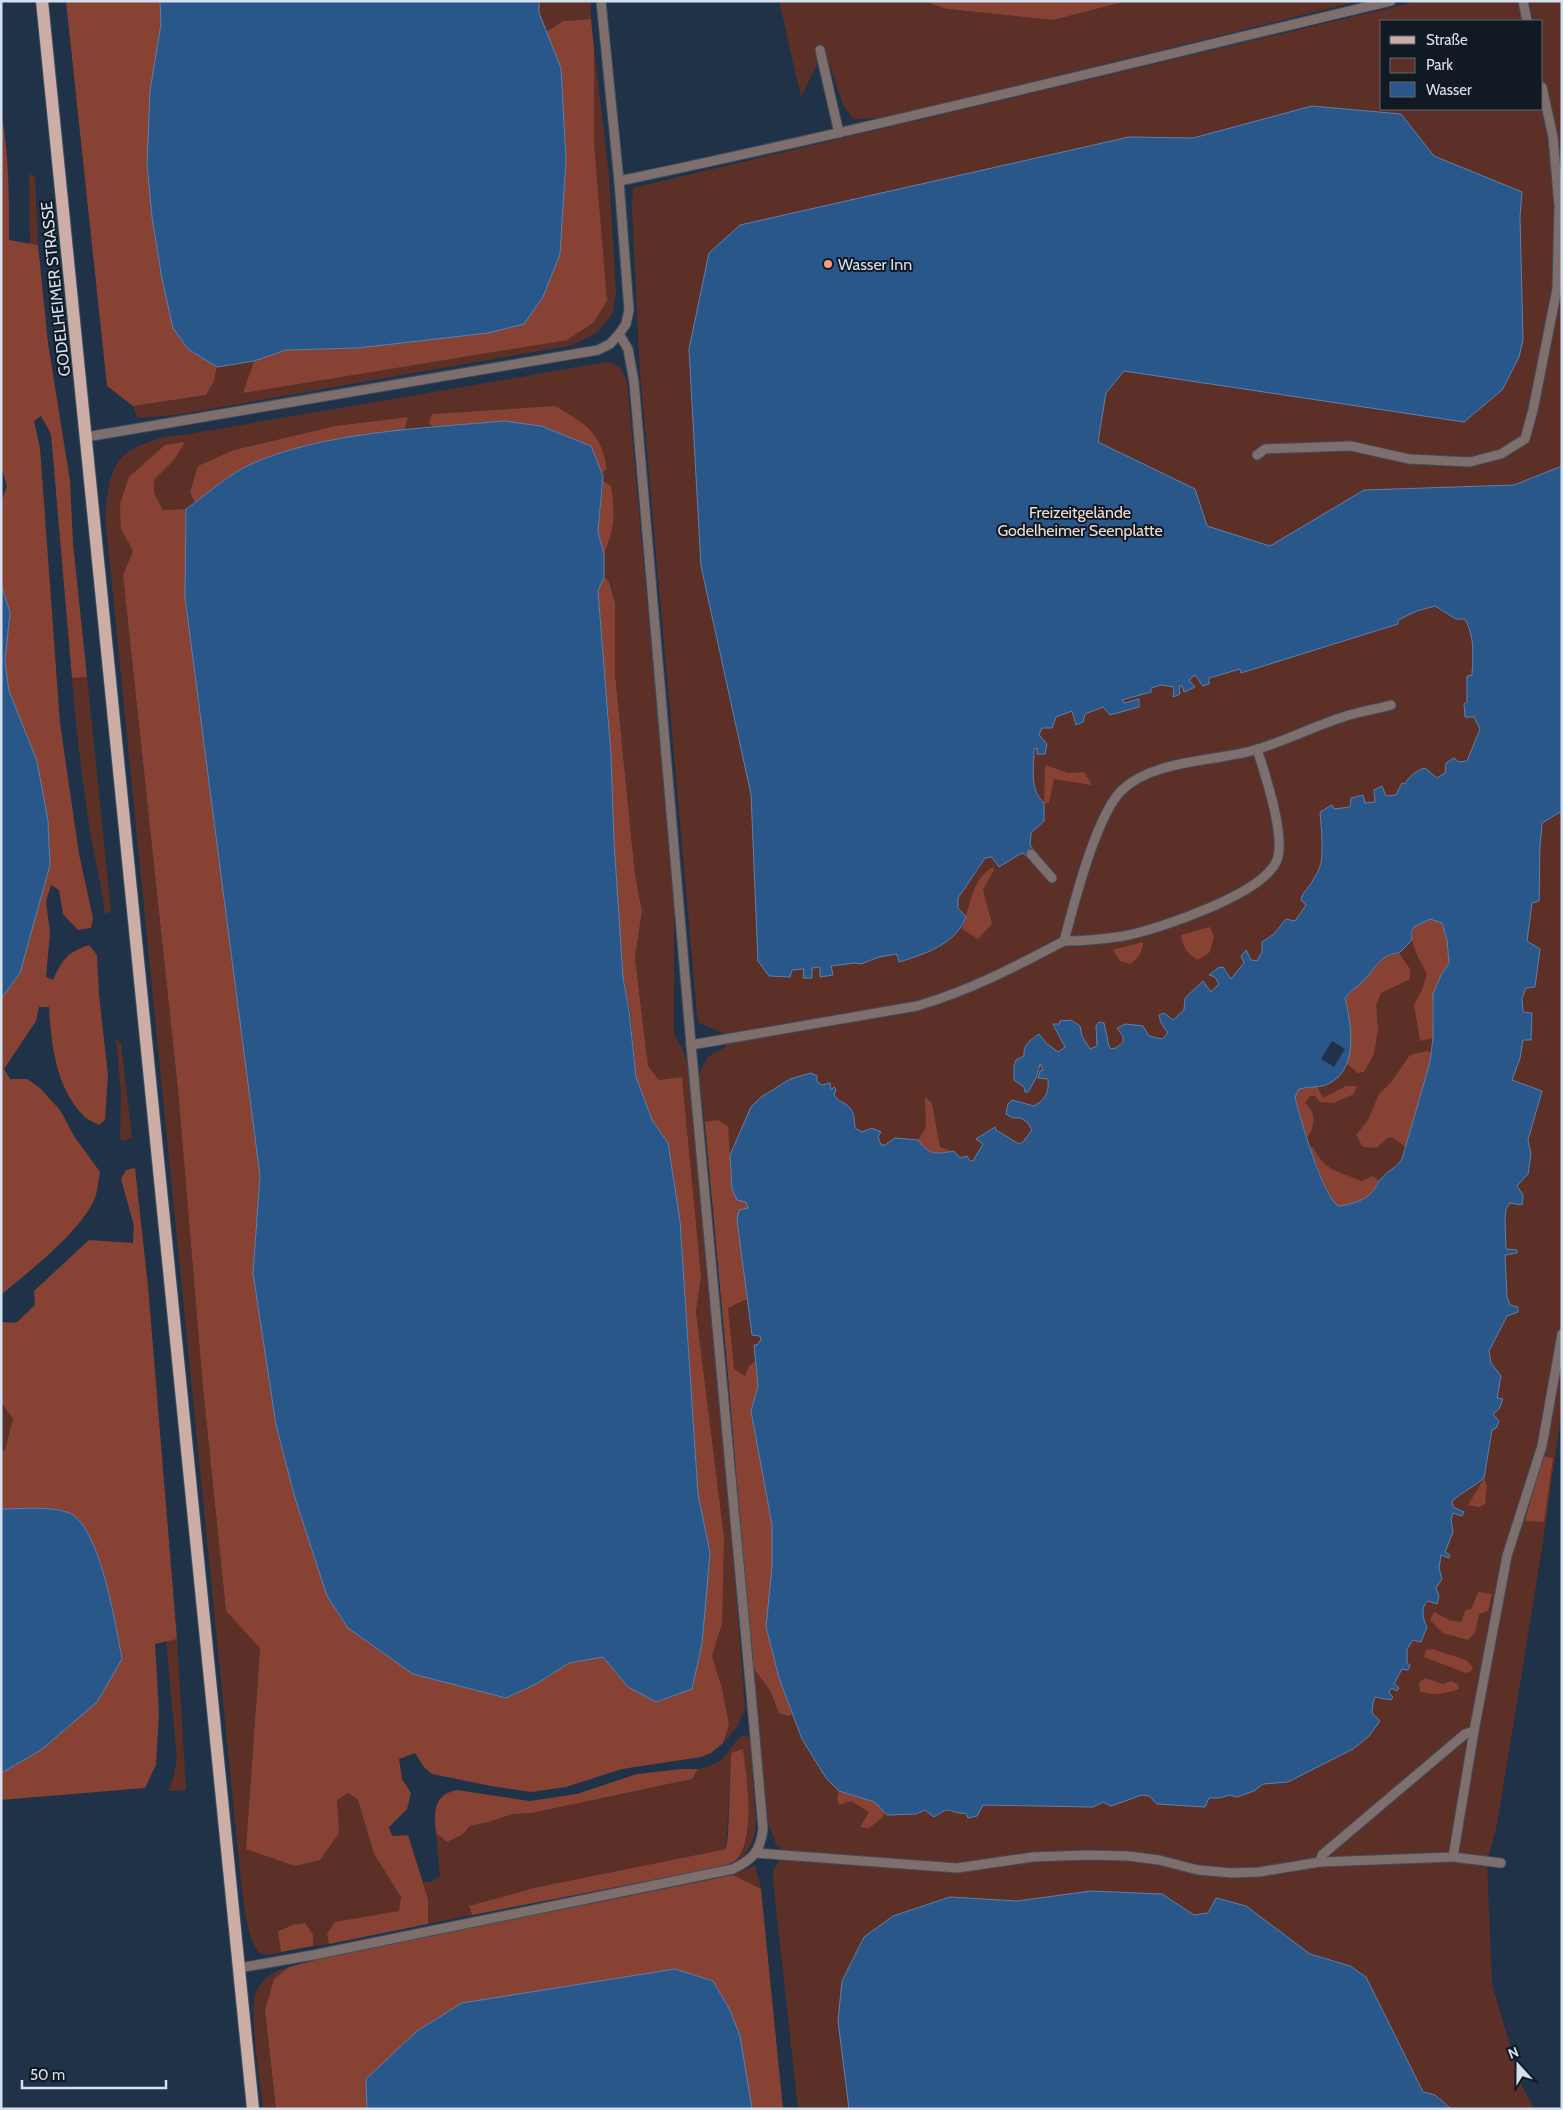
<svg xmlns="http://www.w3.org/2000/svg" width="1563" height="2110" font-family="Cabin,sans-serif">
<rect width="100%" height="100%" fill="#203247"/>
<g fill="#5d3027" fill-rule="evenodd">
<path d="M539,1h52v18l-28,2 -17,11 -7,-19z"/>
<path d="M779,1h144l24,8 106,11 74,-19h233l-475,117 -32,1 -10,-14 -19,-57 -9,3 3,11 -17,35z"/>
<path d="M1419,1h143v1407l-20,140 -45,277 -10,37 5,122 30,102 12,23h-736l-25,-229c0,-9 1,-15 8,-20v-12l-5,-4 -8,-23c-25,-249 -42,-499 -69,-748l9,-16 17,-10 -2,-14 -24,-10 -2,-9 -57,-641 -8,-165 1,-20zM1382,21h160v88h-160z"/>
<path d="M594,48l15,127 7,119 -4,20 -14,18 -25,13 -397,70 -39,3 -4,-12 73,-11 8,-14 3,-14 37,-6 -10,31 350,-249z"/>
<path d="M29,174l6,3 3,68 -8,-1z"/>
<path d="M608,362c12,3 15,8 19,19l47,515v138l8,14 6,15 48,528 9,118 -8,18 -14,16 6,-18 -7,-37 -10,-32 10,-32 -26,-313 5,-35 -19,-199 -23,3 -11,-14 -13,-108 7,-47 -7,-36 -20,-201v-71l-5,-22 -6,-4v-23l5,-12 2,-55 -8,-6 -1,-8 5,-4 -52,-63 -123,8 -3,9 4,4 -29,4 4,-13h-10l-63,8 -101,24 -44,42 5,11 -9,6 -23,1 -9,-17v-13l20,-20 -9,-15 -44,84 12,22 -10,24 55,515 25,298 23,223 34,37 -14,200 92,-15 -1,-33 10,-7 11,7 16,54 27,43 -2,14 -22,5 -50,18 2,10 -16,2v-11l-21,-10 -14,5 3,22c-7,2 -15,5 -22,0 -15,-11 -19,-88 -22,-110l-132,-1327c5,-37 4,-60 44,-73 11,-4 21,-7 34,-7z"/>
<path d="M87,677l24,234 -6,3c-3,-29 -11,-56 -15,-84 -8,-50 -14,-101 -18,-152z"/>
<path d="M116,1039l5,4 11,95 -8,3 -4,-2 1,-47z"/>
<path d="M1,1402l12,17 -8,32 -4,1z"/>
<path d="M177,1639l9,151 -18,1 5,-12 4,-21 -11,-117z"/>
<path d="M744,1735l6,3 6,86c-3,19 -6,28 -21,38 27,-34 7,-73 -4,-108l-5,95 -188,38 -69,20 3,8 -44,9v-25l-5,-17h8l9,-6 -4,-43 11,9 15,-7 8,-9 19,-4 23,-8 20,-1 160,-34 6,-10c10,-2 19,-5 26,-12 7,-7 10,-17 20,-22z"/>
<path d="M755,1865l6,24 -28,-14z"/>
<path d="M289,1967l-15,12 -9,31 11,99h-13c-2,-23 -15,-100 -7,-117 7,-15 18,-21 33,-25z"/>
</g>
<g fill="#874234">
<path d="M66,1h94l1,23 -14,140 5,53 10,62 26,70 29,18 -3,14 -8,14 -73,11 -26,-20z"/>
<path d="M923,1h204l-74,19 -106,-11z"/>
<path d="M591,19l3,29v95l13,158 -14,22 -26,17 -324,53 11,-32 32,-11 72,-2 130,-15 36,-9 36,-70 6,-94 -5,-92 -15,-36 17,-11z"/>
<path d="M1,111c8,42 8,86 8,129l29,5 10,98 22,138 3,62 14,134 -15,1 -21,-244 -10,-18 -7,5 6,27 20,275 19,131 14,64 -2,10 -13,2 -15,-16 -4,-24 -8,-5 -5,16 4,32 -4,44 7,3c10,-21 13,-27 36,-35l8,10 2,40 9,80 -3,45 -6,5c-5,-3 -12,-5 -16,-10 -27,-27 -32,-72 -34,-108h-10l-3,14 -32,48 6,10h17l13,9 20,22 14,26 26,36c-2,8 -2,16 -4,23 -13,36 -66,75 -95,100v-296l19,-26 17,-212 -28,-70 -4,-30 5,-49 -9,-28v-82l6,-16 -6,-20z"/>
<path d="M555,406c30,18 46,25 52,63l-5,4 -12,-27 -86,-25 -71,6 -4,-4 3,-9z"/>
<path d="M408,417l-4,14c-52,6 -107,11 -155,34 -19,9 -37,25 -54,38l-5,-11 8,-26 36,-16 101,-24z"/>
<path d="M185,442l-11,18 -20,20v13l9,17 23,-1 -1,88 75,579 -7,97 23,152 19,73 32,98 179,102 30,-14 33,-21 34,-6 25,30 82,-134 -12,-59 -18,-273 -12,-78 -16,-23 -16,-43 -6,-66 -7,-33 -9,-137 -3,-85 -13,-165 6,-14 5,4 6,22v71l20,201 7,36 -7,47 13,108 11,14 23,-3 19,199 -5,36 28,226 -2,86 -10,32 10,32 7,37 -6,18 -12,10 -10,4 -79,12 -56,18 -35,5 -40,-6 -59,-12 -8,-7 -9,-14 -16,6 3,20 9,14 -4,16 -18,18 3,9 16,-1 20,64v25l-99,20 -2,-10 8,-12 64,-11 2,-14 -27,-43 -16,-54 -10,-7 -11,7 2,33 -19,27 -25,6 -49,-17 14,-201 -34,-37 -23,-223 -25,-298 -55,-515 10,-24 -12,-22 -1,-25 9,-27 36,-32z"/>
<path d="M603,481l8,5c4,28 4,42 -7,68l-6,-22z"/>
<path d="M1045,765l23,8 16,-1 8,13 -38,-6 -5,24h-5z"/>
<path d="M993,867l1,3 -11,20 9,34 -14,15 -16,-10c8,-22 9,-49 31,-62z"/>
<path d="M1430,919l12,4 5,17 2,23c-21,29 -16,42 -16,75l-13,3 -6,-36 8,-15 5,-16c-7,-14 -20,-32 -13,-47z"/>
<path d="M1210,927l4,9 -4,16 -12,8c-12,-7 -14,-12 -17,-25z"/>
<path d="M1143,942c0,10 -5,16 -13,22l-10,-3 -7,-11z"/>
<path d="M1399,953l11,16v10l-29,14 -5,12 2,24 -4,25 -10,18 -6,1 -11,-9c5,-23 3,-43 -2,-65 6,-8 14,-13 20,-20 13,-13 14,-23 34,-26z"/>
<path d="M1427,1051l4,2 -1,9 -25,85 -11,-9 -5,-1 -13,11 -13,-1 -7,-12 12,-15 11,-26 13,-13 18,-26z"/>
<path d="M1317,1086l6,12 23,-12h11l-3,8 -20,9 -14,-1 -5,-6h-5l-5,7c12,9 10,24 2,35l-12,-41 4,-8z"/>
<path d="M925,1097l7,6 8,44 9,3 -2,3c-14,1 -22,-2 -29,-13l8,-13z"/>
<path d="M718,1120l10,6 4,63 14,13 2,6 -11,12 10,79 -19,9 6,61 11,7 4,-10 6,-4 3,24 -7,25 21,114v42l-6,60 13,51 13,36 -4,2 -9,-3 -8,-21 -19,-26 -24,-292 -23,-252z"/>
<path d="M1310,1147h3c10,23 25,24 48,34l12,-5 6,5c-6,15 -28,29 -44,24l-13,-26z"/>
<path d="M135,1168l13,118 29,353 -22,5 4,69 -3,52 -11,23 -144,12v-27l40,-23 81,-91c-7,-31 -22,-137 -55,-147 -21,-6 -45,-3 -66,-3v-57l4,-2 8,-31 -12,-17v-80l15,1 19,-18 -1,-14 55,-51 44,3 1,-17 -13,-47 5,-9z"/>
<path d="M1543,1456l10,2 -9,64 -19,-1z"/>
<path d="M1484,1478l3,8 -2,18 -6,3 -11,-2z"/>
<path d="M1478,1592l14,2 -4,17 -9,3 -4,19 -7,7 -25,-7 -13,-13 4,-8 15,8 12,2 4,-11 3,-2 3,1z"/>
<path d="M1432,1649l34,11 7,7 -2,4 -5,2 -42,-16 2,-7z"/>
<path d="M1425,1678l18,6 8,-3 7,3 1,5c-13,5 -26,7 -39,2l-1,-8z"/>
<path d="M743,1749c3,28 14,89 -7,111 -5,5 -15,6 -21,8l-243,47 -3,-9 69,-19 188,-38 2,-13 3,-83z"/>
<path d="M682,1769h16l-6,10 -160,34 -20,1 -23,8 -19,4 -8,9 -15,7 -11,-9c-2,-21 -3,-38 21,-43l73,11 47,-7 60,-20z"/>
<path d="M839,1791l36,11 10,10 -3,6 -13,10 -9,-1 9,-15 -18,-11 -12,4 -2,-8z"/>
<path d="M733,1875l28,14 22,220h-31l-12,-73 -374,43 1,30h-91l-11,-99 9,-31 15,-12 41,-11z"/>
<path d="M305,1923l8,12v11l-32,6 -3,-21 14,-6z"/>
</g>
<g fill="#2a578a" stroke="#5d80a8" fill-rule="evenodd">
<path d="M160,1h379v12l22,55 5,92 -6,94 -17,43 -19,27 -36,9 -130,15 -72,2 -32,11 -37,6 -29,-18 -15,-21 -11,-49 -10,-62 -5,-53 3,-73 11,-67z"/>
<path d="M1312,106l89,8 33,42 88,36 -2,25 3,123 -4,17 -17,33 -38,32 -340,-51 -18,22 -8,49 97,47 12,37 63,20 94,-56 150,-5 48,-19v345l-20,12c0,8 -2,16 -2,24 -1,18 0,36 -1,54l-7,2 -5,38 13,8 -5,38 -9,1 -4,10 1,14 9,1 -1,27h-8l-3,18 -8,22 30,11 -14,49 3,14 -3,20 -11,12 6,9 -1,10 -12,-2 -4,6 -1,12 1,28 11,1v3l-12,2 2,42 3,8 8,2v5l-11,4 -18,35 2,12 10,13 -4,22 6,1 -4,10 -6,5 6,7 -3,7 -4,2 -8,48c-10,9 -22,14 -32,23l1,6 11,5 -2,4 -9,-3 -2,6 2,13 -8,20 5,3 -1,3 -8,-3 -2,13 3,11 -6,9 3,8 -2,8 -9,-3c-8,6 -5,18 -1,26l-6,15 -8,-2 -6,9v14l3,2 -2,5 -6,-1 -8,15 5,4 -2,3 -6,-3 -2,5 4,4 -2,3 -16,-3 -2,6 -1,10 8,8 -11,15 -16,13 -65,33 -25,2 -9,7 -17,6 -8,-2 -9,3h-11l-4,9 -48,-3 -8,-8 -7,-1 -31,11 -8,-4 -10,5 -110,-2 -6,11 -9,2 -2,-5c-18,2 -12,-10 -32,4l-9,-7 -9,4 -29,1 -12,-13 -36,-11 -13,-13 -24,-39 -23,-61 -13,-51 6,-60v-42l-21,-114 7,-25 -4,-41h3l4,-5 -1,-4 -8,-1 -15,-115 2,-10 9,-2 -2,-6 -9,-2 -5,-11 -2,-34 21,-48 10,-10 29,-18 21,-6 6,3v6l5,3 8,-2 1,7 3,-3 2,2 -2,6c4,6 7,6 13,10 8,6 7,15 8,23l7,4 10,-4 9,4 -3,5 3,8h4l10,-7 23,2c11,16 19,14 36,11l6,7 7,-2 2,4 4,1 10,-17 -7,-5 19,-12 1,3 23,14 4,-2 9,-12 -4,-7 -7,-5h-8l-7,-4 2,-10 4,-4 22,6c12,-7 15,-13 14,-27l-10,-1 2,-7 3,-1 -3,-6 -4,14 -8,14h-3l-1,-5 -10,-7v-14l2,-6 8,-4c-1,-12 6,-15 15,-22l7,9 12,9 7,-5 -12,-23h6l1,-3 11,-1 9,6 2,10 8,13 7,-3 -1,-20 3,-4 5,1 5,23 2,3 5,-1 7,-6v-6l-6,-8 9,-4 17,2 6,10 13,3 6,-6 -7,-10 -2,-8 5,-2 9,7 11,-10 1,-12 18,-17 8,11 8,-8 -4,-7 -6,-2 9,-7 5,-1 8,12 13,-16 -3,-7 5,-6 5,10 6,1 5,-9v-10l12,-8 12,-15 9,2 11,-16 -5,-5c1,-8 9,-13 12,-20 2,-4 6,-9 7,-14 4,-8 1,-45 0,-54l12,-7 2,4 16,-2 1,-9 12,-3 2,8 10,-1 -1,-12 8,-4 4,10 10,-1 6,-12 3,1c4,-8 11,-13 20,-16l12,10 8,-5 1,-10 8,-5 5,4 8,-1 13,-32 -6,-12h-9l-1,-13 3,-2v-26l5,-1c1,-20 3,-38 -7,-56h-9l-21,-13 -18,5 -19,9v4l-157,49 -1,-4 -31,9v6l-6,2 -8,-11 -6,5 6,7 -11,5 -2,-6h-3l1,8 -7,3 1,-10 -13,-2 -10,3v4l-29,8 2,3 15,-4v8l-29,8 -7,-8 -18,7 -2,8 -7,3 -4,-14 -16,6 -4,11h-10l-3,7 8,9 -2,10h-8v-6l-3,1c0,18 -5,41 10,54v18l-13,12 -1,12 7,9 -7,6 -7,-7 -3,1 -21,13 -7,-10 -7,1 -27,40v10l8,9c-10,27 -41,37 -67,45l-2,-8 -18,3 -18,7 -6,-1 -24,3 2,9 -13,2v-10l-8,1v10h-9l1,-9 -12,1 -2,7 -21,-1 -11,-15 -7,-167 -50,-228 -12,-217 20,-96 31,-28 389,-88 64,1zM1430,919l12,4 5,17 2,23 -8,12 -8,19v44l-3,24 -28,97c-6,9 -16,13 -22,21 -5,6 0,2 -4,7 -8,13 -23,17 -37,19 -15,-5 -40,-91 -44,-109l4,-8c9,-3 19,-1 27,-4 33,-14 26,-58 19,-87 6,-8 14,-12 20,-19 11,-12 17,-26 34,-26l13,-13 -1,-7 3,-6z"/>
<path d="M504,421l37,5 50,20 12,30 -5,56 6,22v23l-6,14 13,165 3,85 9,137 6,33 7,66 16,43 16,23 12,78 18,273 12,59 -8,91 -10,45 -36,13 -28,-15 -25,-30 -34,6 -33,21 -30,14 -93,-24 -65,-46 -21,-32 -32,-98 -19,-73 -23,-152 7,-97 -75,-579 1,-88c19,-13 43,-35 63,-44 71,-33 177,-37 255,-44z"/>
<path d="M1,584l9,28 -5,49 4,30 28,70 11,60 2,44 -30,108 -19,26z"/>
<path d="M1,1509c21,0 45,-3 66,3 33,10 49,116 55,147l-25,43 -56,48 -40,23z"/>
<path d="M1091,1891l71,3 32,21 14,-2 8,-15 30,8 64,48 40,12 16,11 57,115 12,3 16,14h-602l-11,-88 4,-40 22,-44 29,-21 57,-19 67,4z"/>
<path d="M675,1969l38,12 17,29 10,26 12,73h-385l-1,-30 51,-48 45,-28z"/>
</g>
<path fill="#203247" d="M1332,1041l13,8 -11,18 -13,-8z"/>
<g fill="none" stroke-linecap="round" stroke-linejoin="round">
<defs>
<g id="lane">
<path d="M1523,1l4,20"/>
<path d="M820,50l19,83"/>
<path d="M619,181c258,-54 515,-119 772,-180"/>
<path d="M86,437l512,-87 12,-6 9,-10"/>
<path d="M1257,455l8,-6 86,-3 58,13 61,3 31,-8 24,-15 8,-29 24,-121 2,-83 -6,-69 -11,-50"/>
<path d="M1031,854l21,24"/>
<path d="M1064,941c21,0 40,-2 60,-5 35,-7 140,-42 153,-76 9,-23 -12,-86 -20,-111"/>
<path d="M691,1045l226,-39c54,-16 98,-39 147,-65 10,-37 32,-126 58,-151 32,-31 95,-28 136,-41 29,-9 57,-23 85,-32 16,-5 33,-8 48,-12"/>
<path d="M755,1853l202,15 76,-11 54,-2 41,1 31,4 39,10 34,3 27,-1 61,-10 133,-5 21,-126 33,-175 35,-110 20,-112"/>
<path d="M1453,1857l48,6"/>
<path d="M1320,1862l2,-7 143,-121 9,-3"/>
<path d="M239,1968l74,-13 420,-86c20,-10 27,-17 30,-40l-9,-103 -63,-681 -57,-663 -6,-33 -9,-15 7,-10 3,-14 -10,-129 -18,-180"/>
</g>
<path id="primary" d="M42,1l211,2108"/>
</defs>
<use href="#lane" stroke="#3d4e62" stroke-width="11"/>
<use href="#primary" stroke="#3d4e62" stroke-width="14"/>
<use href="#lane" stroke="#7f6f6c" stroke-width="9"/>
<use href="#primary" stroke="#cdaea6" stroke-width="12"/>
</g>
<circle fill="#f49d8b" stroke="#111923" stroke-width="2" cx="828" cy="264" r="5"/>
<g text-anchor="middle" stroke-width="4" stroke-linejoin="round" paint-order="stroke">
<g font-size="16" fill="#d5e0ee" stroke="#111923" text-anchor="start">
<text x="838" y="270">Wasser Inn</text>
</g>
<g font-size="16" fill="#d5e0ee" stroke="#111923">
<text transform="translate(55 289) rotate(-96)" y="6">GODELHEIMER STRASSE</text>
</g>
<g font-size="16" fill="#f1dbd6" stroke="#111923">
<text x="1080" y="518">Freizeitgelände<tspan x="1080" dy="18">Godelheimer Seenplatte</tspan></text>
</g>
</g>
<rect width="1563" height="2110" fill="none" stroke="#d5e0ee" stroke-width="5"/>
<rect x="1380" y="20" width="162" height="90" fill="#111923" stroke="#5f6974"/>
<rect x="1390" y="36" width="25" height="8" fill="#cdaea6" stroke="#5f6974"/>
<text x="1426" y="45" font-size="15" fill="#d5e0ee">Straße</text>
<rect x="1390" y="58" width="25" height="15" fill="#5d3027" stroke="#5f6974"/>
<text x="1426" y="70" font-size="15" fill="#d5e0ee">Park</text>
<rect x="1390" y="82" width="25" height="15" fill="#2a578a" stroke="#5f6974"/>
<text x="1426" y="95" font-size="15" fill="#d5e0ee">Wasser</text>
<g transform="translate(1518 2065) rotate(339)" stroke="#111923" stroke-width="4" paint-order="stroke">
<path d="M0-4L9 19L0 12L-9 19Z" fill="#d5e0ee"/>
<text y="-8" font-size="14" font-weight="bold" text-anchor="middle" fill="#d5e0ee">N</text>
</g>
<path d="M22 2080v8h144v-8" fill="none" stroke="#d5e0ee" stroke-width="2.5"/>
<text x="30" y="2080" font-size="15" fill="#d5e0ee" stroke="#111923" stroke-width="4" paint-order="stroke">50 m</text>
</svg>
